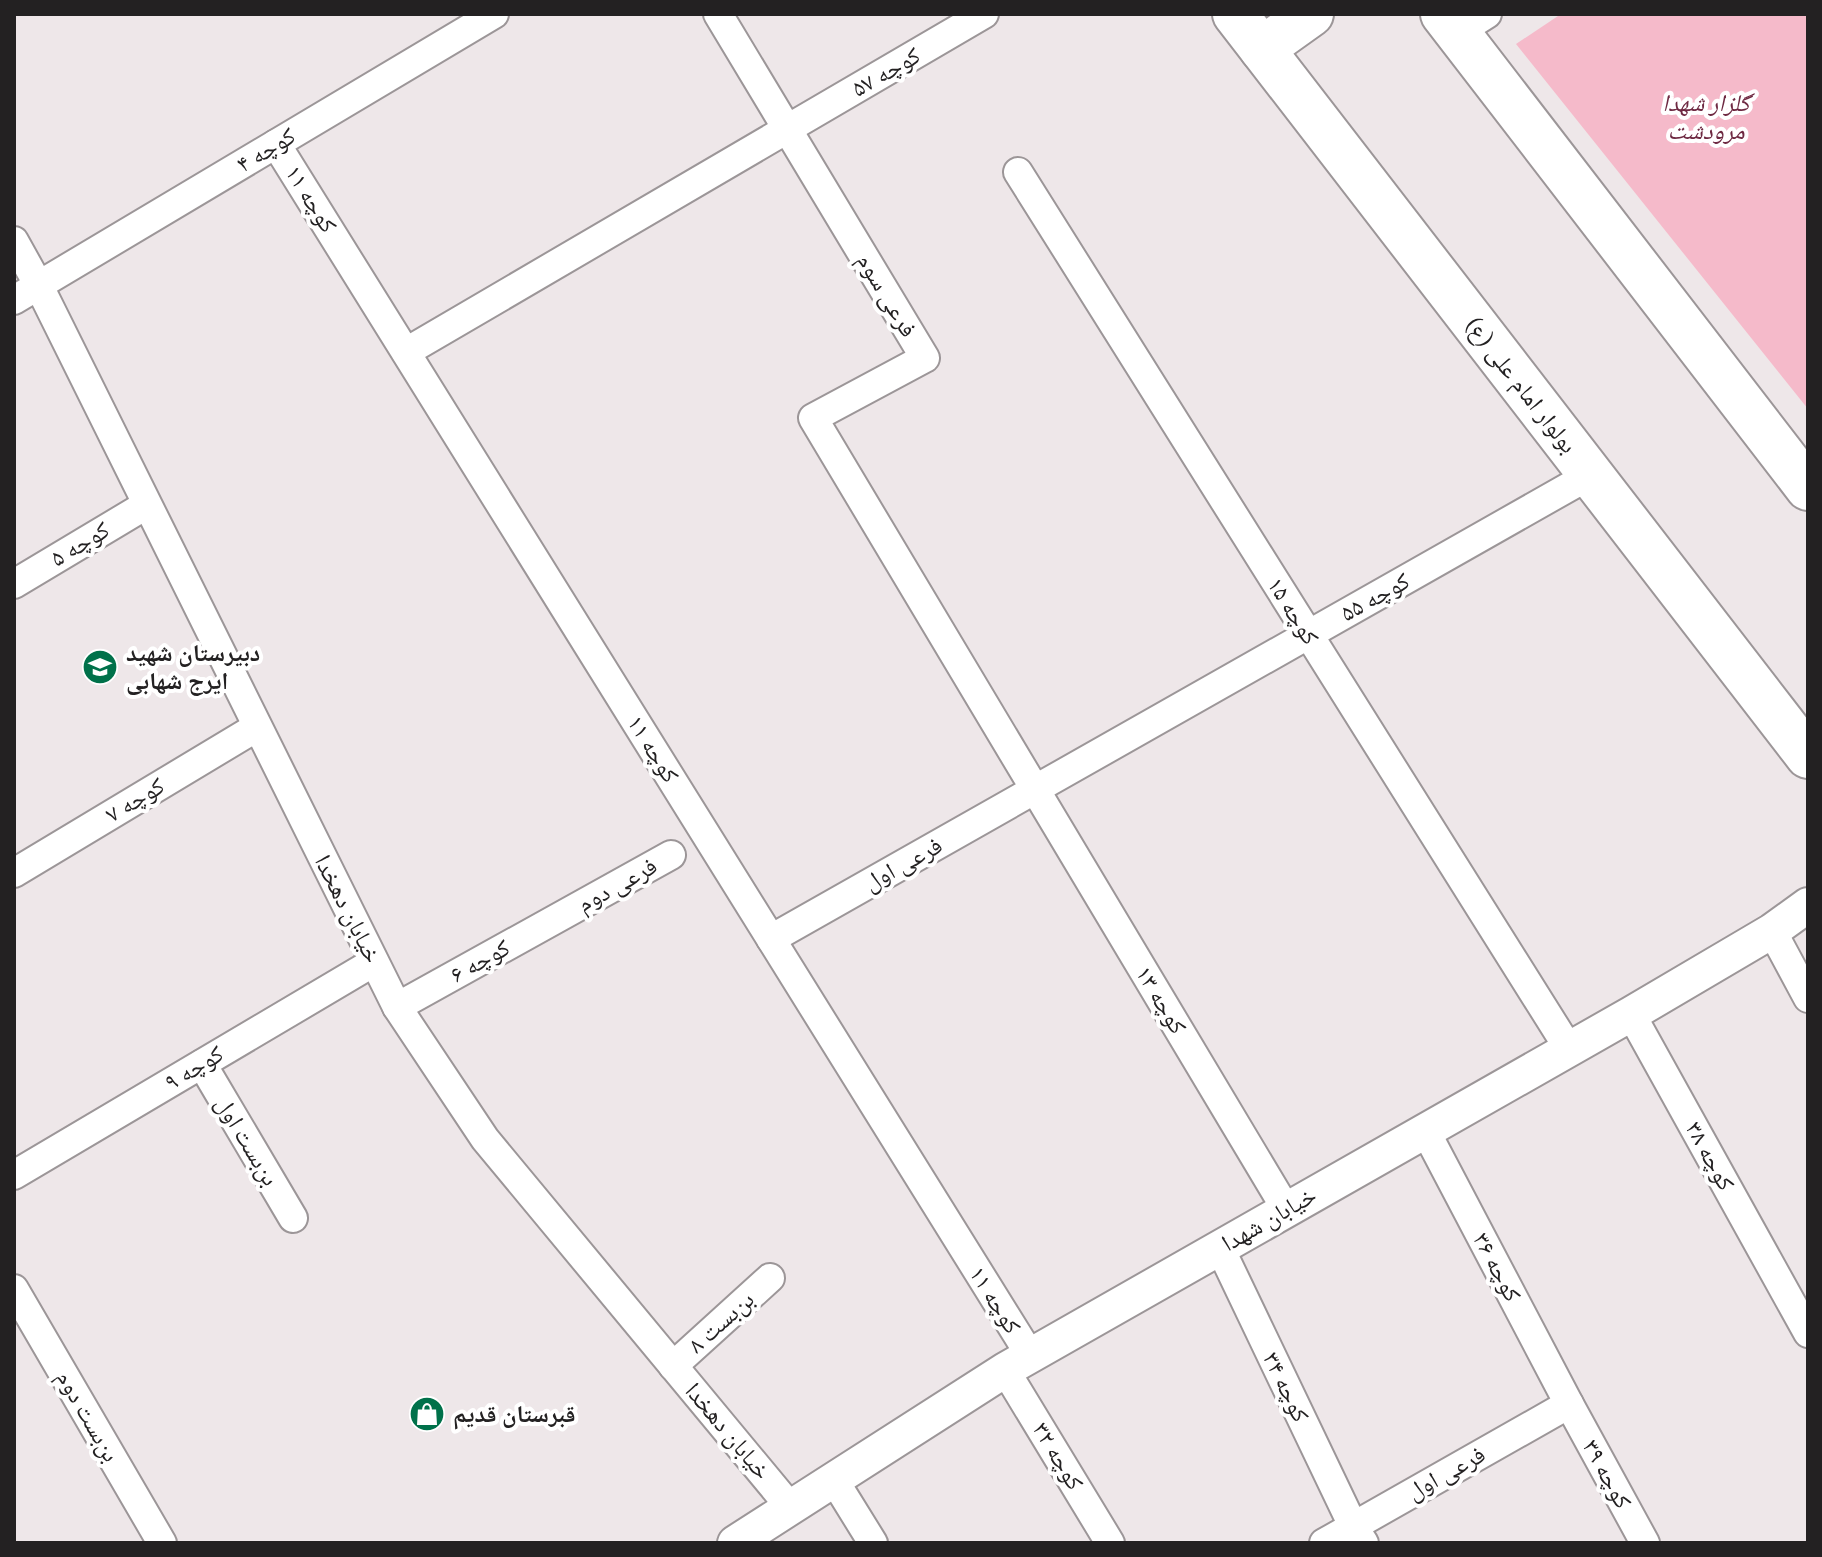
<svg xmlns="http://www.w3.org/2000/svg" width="1822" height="1557" font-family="'IBM Plex Serif','Noto Naskh Arabic',serif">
<rect width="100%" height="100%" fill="#eee7e9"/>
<path fill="#f5baca" d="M1561,14h247v395l-292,-365z"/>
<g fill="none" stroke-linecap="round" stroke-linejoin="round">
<defs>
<g id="minor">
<path d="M718,14l207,344 -112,60 473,791"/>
<path d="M1457,33l30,-19"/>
<path d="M276,144l754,1211"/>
<path d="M1018,172l551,877"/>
<path d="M14,241l25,45 358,721 88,132 306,369"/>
<path d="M14,300l480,-286"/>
<path d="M406,352l578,-338"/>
<path d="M14,584l132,-79"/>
<path d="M14,873l243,-146"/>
<path d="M1772,931l36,67"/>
<path d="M771,939l819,-464"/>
<path d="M397,1007l274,-152"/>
<path d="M1631,1014l177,319"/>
<path d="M202,1064l91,154"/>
<path d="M1425,1130l144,274 76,139"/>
<path d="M14,1175l360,-213"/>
<path d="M1220,1248l133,278 11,17"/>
<path d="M14,1289l148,254"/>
<path d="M673,1366l97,-88"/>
<path d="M1005,1370l105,173"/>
<path d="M834,1480l39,63"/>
<path d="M1324,1543l245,-139"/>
</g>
<path id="tertiary" d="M735,1543l270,-173 626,-356 141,-83 36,-26"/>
<g id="primary">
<path d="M1235,14l573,742"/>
<path d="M1443,14l365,474"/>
<path d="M1262,49l49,-35"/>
</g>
</defs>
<use href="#minor" stroke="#9c9698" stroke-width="32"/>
<use href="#tertiary" stroke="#9c9698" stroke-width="38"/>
<use href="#primary" stroke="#9c9698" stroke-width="48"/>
<use href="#minor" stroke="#fff" stroke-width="28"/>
<use href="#tertiary" stroke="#fff" stroke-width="34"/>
<use href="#primary" stroke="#fff" stroke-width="44"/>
</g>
<defs>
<symbol id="school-disc" viewBox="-11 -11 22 22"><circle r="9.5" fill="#00714a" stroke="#fff"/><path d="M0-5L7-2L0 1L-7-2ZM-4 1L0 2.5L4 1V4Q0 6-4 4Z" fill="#fff"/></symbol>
<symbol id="shop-disc" viewBox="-11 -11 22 22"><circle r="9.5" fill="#00714a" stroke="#fff"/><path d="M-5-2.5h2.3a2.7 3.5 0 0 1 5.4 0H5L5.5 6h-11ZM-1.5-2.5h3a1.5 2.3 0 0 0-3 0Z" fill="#fff"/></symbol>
</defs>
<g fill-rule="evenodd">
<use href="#school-disc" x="80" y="647" width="40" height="40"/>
<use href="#shop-disc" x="407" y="1394" width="40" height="40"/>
</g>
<g text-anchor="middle" stroke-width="8" stroke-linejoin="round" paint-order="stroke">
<g font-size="24" fill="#232122" stroke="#fff">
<text transform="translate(886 72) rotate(-30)" y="8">کوچه ۵۷</text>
<text transform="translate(266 150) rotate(-31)" y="8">کوچه ۴</text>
<text transform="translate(311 199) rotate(58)" y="8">کوچه ۱۱</text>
<text transform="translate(887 295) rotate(59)" y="8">فرعی سوم</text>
<text transform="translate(1521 385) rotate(52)" y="8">بولوار امام علی (ع)</text>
<text transform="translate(80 544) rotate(-31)" y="8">کوچه ۵</text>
<text transform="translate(1375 597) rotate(-29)" y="8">کوچه ۵۵</text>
<text transform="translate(1293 611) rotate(58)" y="8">کوچه ۱۵</text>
<text transform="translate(653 749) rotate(58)" y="8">کوچه ۱۱</text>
<text transform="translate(135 800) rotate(-31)" y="8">کوچه ۷</text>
<text transform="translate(903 864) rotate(-29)" y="8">فرعی اول</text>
<text transform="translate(617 885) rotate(-29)" y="8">فرعی دوم</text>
<text transform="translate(348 909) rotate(63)" y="8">خیابان دهخدا</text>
<text transform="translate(480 961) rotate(-29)" y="8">کوچه ۶</text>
<text transform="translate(1161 1000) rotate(59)" y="8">کوچه ۱۳</text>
<text transform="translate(194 1068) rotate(-31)" y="8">کوچه ۹</text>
<text transform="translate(247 1141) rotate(59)" y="8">بن‌بست اول</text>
<text transform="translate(1710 1156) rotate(61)" y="8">کوچه ۳۸</text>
<text transform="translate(1269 1219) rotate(-30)" y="8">خیابان شهدا</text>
<text transform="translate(1497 1267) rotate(62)" y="8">کوچه ۳۶</text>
<text transform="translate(995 1300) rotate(58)" y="8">کوچه ۱۱</text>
<text transform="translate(721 1322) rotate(-42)" y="8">بن‌بست ۸</text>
<text transform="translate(1286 1387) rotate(64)" y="8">کوچه ۳۴</text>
<text transform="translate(88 1416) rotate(60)" y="8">بن‌بست دوم</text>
<text transform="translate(728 1431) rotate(50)" y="8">خیابان دهخدا</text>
<text transform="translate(1058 1456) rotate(59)" y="8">کوچه ۳۲</text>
<text transform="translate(1446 1473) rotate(-29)" y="8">فرعی اول</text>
<text transform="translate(1607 1474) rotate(61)" y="8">کوچه ۳۹</text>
</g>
<g font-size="24" font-style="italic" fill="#6e2942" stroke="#fff">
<text x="1706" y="111">گلزار شهدا<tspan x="1706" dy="28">مرودشت</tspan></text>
</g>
<g font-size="24" font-weight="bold" fill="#232122" stroke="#fff" text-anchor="start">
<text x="126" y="661">دبیرستان شهید<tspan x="126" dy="28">ایرج شهابی</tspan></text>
<text x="453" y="1422">قبرستان قدیم</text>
</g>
</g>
<rect width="1822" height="1557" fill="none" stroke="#232122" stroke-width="32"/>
</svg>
